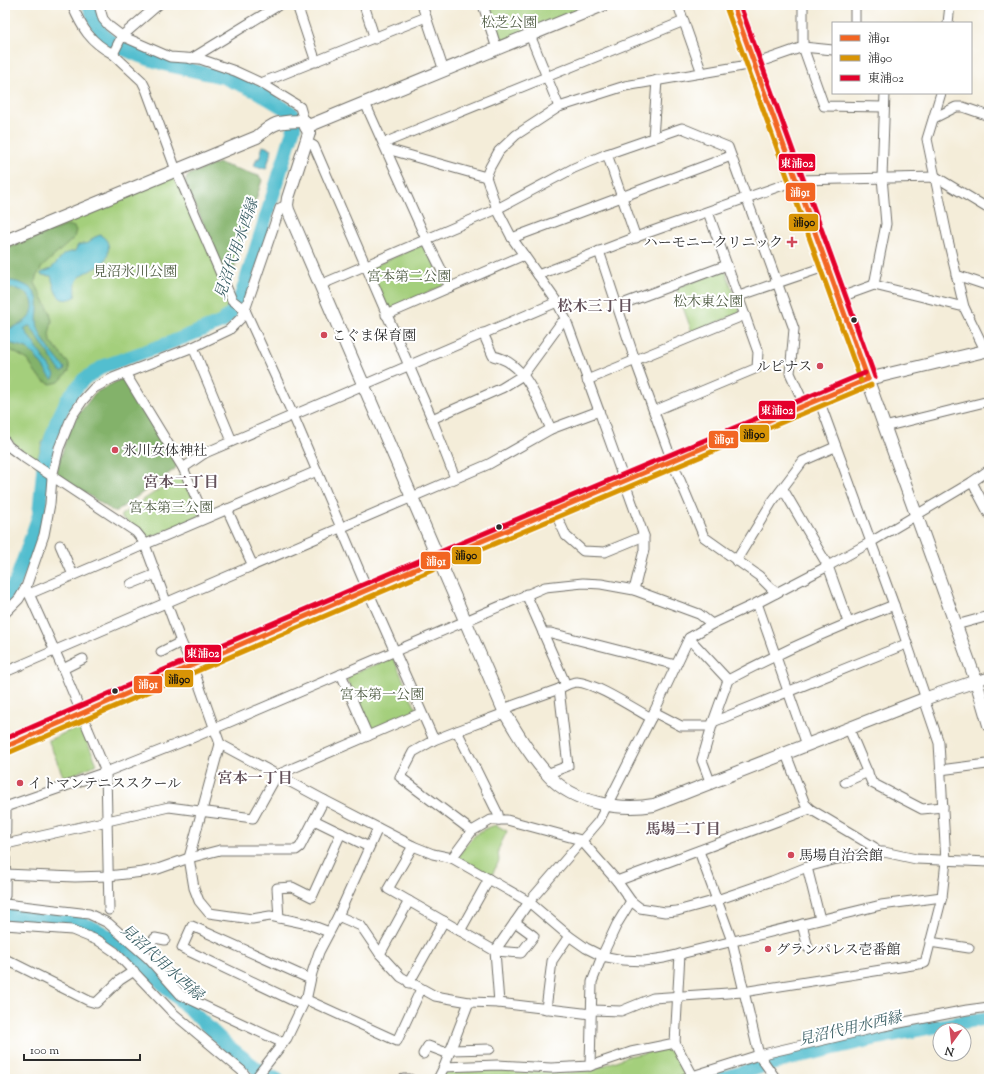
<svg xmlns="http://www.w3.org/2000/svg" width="994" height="1084" font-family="'Sorts Mill Goudy','Noto Serif JP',serif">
<rect width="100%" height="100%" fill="#fff"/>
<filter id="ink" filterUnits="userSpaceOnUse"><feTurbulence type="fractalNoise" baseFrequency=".025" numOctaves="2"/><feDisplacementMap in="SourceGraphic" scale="8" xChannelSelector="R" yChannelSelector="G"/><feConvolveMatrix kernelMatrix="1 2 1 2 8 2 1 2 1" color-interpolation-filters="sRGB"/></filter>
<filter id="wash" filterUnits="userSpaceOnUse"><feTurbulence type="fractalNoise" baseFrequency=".012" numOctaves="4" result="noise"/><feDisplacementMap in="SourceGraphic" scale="16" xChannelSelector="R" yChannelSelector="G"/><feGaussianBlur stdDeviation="0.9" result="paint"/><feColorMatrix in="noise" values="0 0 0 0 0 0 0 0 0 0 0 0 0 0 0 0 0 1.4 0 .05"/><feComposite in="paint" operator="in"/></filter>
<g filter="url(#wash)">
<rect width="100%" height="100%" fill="#f4edd9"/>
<g fill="#a4cf7b" stroke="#687d53">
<path d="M486,5h107l-92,38 -3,-2z"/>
<path d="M176,175l55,130 -7,8 -11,8 -104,38 -23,13 -22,21 -22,50 -5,18 -21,-15 -11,-14v-187z"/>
<path d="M425,244l19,40 -1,2 -53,23 -3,-1 -17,-38 1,-3z"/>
<path d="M722,271l4,1 14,38 -2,4 -46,18 -16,-44z"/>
<path d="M179,476l4,1 17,37 -2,3 -49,21h-3l-6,-8 -18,-12 -1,-3z"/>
<path d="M392,658l2,1 22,50 -1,4 -42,18 -4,-1 -22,-50 2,-5z"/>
<path d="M80,726l17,38 -31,14 -1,-3 -2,1 -14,-34v-2z"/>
<path d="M496,825l11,6 -9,19 1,11 -8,16 -32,-18 -1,-3c13,-17 17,-25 38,-31z"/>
<path d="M674,1047l15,25 -2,4 -10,3h-235l2,-6 3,-2 51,-1 73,2 21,-2 37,-14z"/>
</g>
<g fill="#83b26b" stroke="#576e4b">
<path d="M218,163l41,13 3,4 -31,99 -3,1 -43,-98 3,-7z"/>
<path d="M68,225l6,2 2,3 -2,8 -32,29 -6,10 -1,6 15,29 2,9 -3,14 2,7 18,22v7l-10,11 -8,2 -7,-3 -8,-7 -8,-14 -23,-13v-97z"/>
<path d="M121,379l3,1 53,85 -2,4 -58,42h-4l-55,-36 -1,-5 10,-34 10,-20 18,-23z"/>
</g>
<g fill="#53becf" stroke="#3f747d">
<path d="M263,146l9,3 -6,20 -12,-3 3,-8 2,1z"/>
<path d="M100,235c4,2 7,5 8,9 1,4 0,7 0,10 -5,16 -19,14 -28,23 -7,6 -3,13 -5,20 -19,9 -20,-8 -24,-21l-10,-1v-2l10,-4 13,-15 11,-3 3,-6 11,-2 4,-5z"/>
<path d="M12,281c15,3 28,10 26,27 0,7 -2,12 0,19 4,15 17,29 27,41l-1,3 -2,1 -2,-1 -30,-45h-2l-4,3 31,46 -2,4 -2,-1 -16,-22 -8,-8 -22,-6v-12c7,-2 21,-7 25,-14 11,-17 -9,-31 -25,-27v-7z"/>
</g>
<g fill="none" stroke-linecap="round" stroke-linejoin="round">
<g stroke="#53becf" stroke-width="14">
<path d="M5,598l11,-17 23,-66 5,-54 12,-38 12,-25 16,-19 20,-13 68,-24 50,-20 14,-14 7,-18 51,-162 1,-9 -3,-6 -36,-22 -33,-14 -55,-12 -28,-9 -16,-7 -17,-10 -10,-13 -8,-21"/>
<path d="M5,914c25,3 61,3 84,12 13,5 24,13 35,21l104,99 32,25 17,8"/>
<path d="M720,1079c88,-27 178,-48 269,-61"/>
</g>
</g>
</g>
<g filter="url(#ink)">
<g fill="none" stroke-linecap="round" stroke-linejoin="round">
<defs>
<g id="minor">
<path d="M72,5c10,23 18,37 41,49"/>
<path d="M99,5l4,14 6,7 13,10 48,21 30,2 35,12 26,12 39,24 4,14"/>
<path d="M297,5l19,57"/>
<path d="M364,5l11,34"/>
<path d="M422,5l22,66"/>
<path d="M483,5l14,44"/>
<path d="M678,5l24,68"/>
<path d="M803,5v42l21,59 60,1"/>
<path d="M855,23v-18"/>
<path d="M948,23l2,-18"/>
<path d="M530,35l29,72"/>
<path d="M191,59l88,-54"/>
<path d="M261,83l165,-66"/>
<path d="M941,93l-14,46 21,101 16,67 21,43"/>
<path d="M365,103l61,136 24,48"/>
<path d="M934,118l22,-11h7l26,9"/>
<path d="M653,138l4,-58"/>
<path d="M306,142l8,4 118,273 23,59"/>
<path d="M384,143l300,-122"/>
<path d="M387,149l99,28"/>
<path d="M607,154l29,84"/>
<path d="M287,205l-7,3 -35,102 48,105 75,176 66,149"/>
<path d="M512,238l219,-82"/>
<path d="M599,251l36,109 37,101 32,76 55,39 17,17"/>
<path d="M538,275l109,-42 150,-53 139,-3 53,32"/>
<path d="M956,275l33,11"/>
<path d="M320,285l177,-76 77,-41 33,-14 75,-26 46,19 66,182 -4,44 15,33"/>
<path d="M874,285l12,-61 -4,-47 3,-84"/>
<path d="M739,296l88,-30"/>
<path d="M838,298l36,-13 90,22"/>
<path d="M617,306l110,-41"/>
<path d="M386,315l138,-60"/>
<path d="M483,333l10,23c33,6 45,46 58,73"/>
<path d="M193,347l39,94"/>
<path d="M125,373l58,95 22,50"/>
<path d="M587,380l158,-65"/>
<path d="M819,400l75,205 32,94"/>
<path d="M599,411l45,125v14l-10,40"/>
<path d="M654,411l103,-43 1,-16 -50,-140"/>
<path d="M432,419l70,-31 21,-13 38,-52 5,-3"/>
<path d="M884,427l105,-26"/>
<path d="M5,441l3,5 12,9 116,77 8,10 37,100 11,23 28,79 -31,114 5,30 5,13 10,12 43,6 18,-3 38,8 21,8"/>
<path d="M183,468l22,-15 352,-151"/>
<path d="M972,482l17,32"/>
<path d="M783,489l45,77 20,56"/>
<path d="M227,509l26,57"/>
<path d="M554,510l12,26 17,15 22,1 39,-16"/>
<path d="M60,545l13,30"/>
<path d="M736,561l36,-59 31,-41 32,-14"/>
<path d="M131,584l25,-10"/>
<path d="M26,587l37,82 43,103 3,138"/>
<path d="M29,594l288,-123"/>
<path d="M526,594l40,91"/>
<path d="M757,603l50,142"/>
<path d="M5,613l14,-14 7,-12 18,-52 6,-31 2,-27 7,-29 13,-32 11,-16 11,-12 19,-10 80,-31 36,-17 12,-12 4,-8 -13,-10 -56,-130 -30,-81 -4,-8 -29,-27 9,-18 36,-31"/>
<path d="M956,625l33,-9"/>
<path d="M543,633h8l125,32"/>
<path d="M689,638l39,42"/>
<path d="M161,652l20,-10"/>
<path d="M63,669l20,-10"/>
<path d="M5,672l484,-208 62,-35 48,-18 -33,-91 -9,-18 -45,-64 -15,-29 -11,-32 4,-10 9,-16 17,-16 43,-28 66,-21 129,-22 49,-17 30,3"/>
<path d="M341,674l27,62"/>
<path d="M976,681l13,-4"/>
<path d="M503,709l56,-20c5,-3 12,-7 18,-7 18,1 56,26 74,36"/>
<path d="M654,712l27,14h30"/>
<path d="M713,722l193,-78"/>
<path d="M849,729l23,54 50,26 21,-2"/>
<path d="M457,731l41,83 1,6"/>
<path d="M220,744l104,56 89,46 20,8 19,4 77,44 40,34 17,12 16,8 21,4 21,1 20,-3 217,-53 61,-8"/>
<path d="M786,754l19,50 5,5 64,38 1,5"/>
<path d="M940,770l47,-6"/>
<path d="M549,776l3,-4 16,-6 -9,-77"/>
<path d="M845,782l23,-10"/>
<path d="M711,784l-9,-24 11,-38 15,-42c54,-29 108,-53 166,-75"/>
<path d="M5,807l101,-35 86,-34 353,-151 38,-4 18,1 33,6 65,24 13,10"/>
<path d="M5,807l1,5 -1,84"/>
<path d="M314,820l55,27"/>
<path d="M472,831l-72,-54 13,-25 21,-12 23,-9 48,-18"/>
<path d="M6,844l163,-37 84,11 24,-43 144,-62"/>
<path d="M413,846l-25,43 107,62 26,2 13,-17 -19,-14"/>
<path d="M699,851l33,90 27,114 17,24"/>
<path d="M452,858l20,-27 19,-11h16l74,20 36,41 14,20 9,7 25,4 12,-1 40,-11 55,-19 35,-14 30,-8 38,-7h9l32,7 73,3"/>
<path d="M807,867l13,52"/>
<path d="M5,874l70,3 33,-1 35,-4 15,-3 31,-11 31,-8h76l4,-3 24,-47"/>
<path d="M617,881l193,-72"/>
<path d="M409,901l-29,53 21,23 34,19 34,6 30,1 92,11"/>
<path d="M5,904l84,10 19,9 40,35 33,37 102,48"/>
<path d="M338,916l23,10 19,28"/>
<path d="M279,918l-2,-30 15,-1 20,10 29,-64"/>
<path d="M802,924l6,24"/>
<path d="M5,925l67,5 27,11 16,11 58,61 69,58 6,8"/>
<path d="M460,931l29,-52"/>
<path d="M930,942l39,6"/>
<path d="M143,953l12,-15 10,2"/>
<path d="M5,959l84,42 7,2 24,-23 14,-9"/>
<path d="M409,983l35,-62"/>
<path d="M305,999l92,42 24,-52"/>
<path d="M469,1002l-25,65 53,-2 54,3 39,-2 41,-14 44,-9 5,-89"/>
<path d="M499,1003l-4,-52 34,-49 70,-81 55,-109 35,-74 23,-14 45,-21 71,-37 43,-24 101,-60 17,-12"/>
<path d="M302,1005l-120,-57 10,-22 118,53"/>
<path d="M546,1009l6,-48 17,-25"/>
<path d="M592,1010l29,1 32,-13 90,-6 182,-29 17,-66 4,-36 -7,-118 -15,-44"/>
<path d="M675,1043l18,33"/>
<path d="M423,1054l5,-8 16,6 7,-2 39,-1"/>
<path d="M590,1066l2,-84 10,-26 15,-32 14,-23"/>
<path d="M255,1079l32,-41 20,-42 5,-23 7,-21 19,-36 40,-88"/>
<path d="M403,1079h7"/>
<path d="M438,1079l6,-12"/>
<path d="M683,1079l76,-24 125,-29 83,-16 22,-3"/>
</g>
<g id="tertiary">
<path d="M733,5l243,676 13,44"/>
<path d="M306,127l297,-122"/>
<path d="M5,241l252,-104c20,-17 22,-15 47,-16l5,12 -21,65 -1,7 1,5 217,503c13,22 26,44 44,63 25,27 70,35 105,29l270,-106 52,-18"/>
<path d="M5,747l187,-82 176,-74 186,-81 314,-131 121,-29"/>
</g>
</defs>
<use href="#minor" stroke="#716f68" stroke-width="11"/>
<use href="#tertiary" stroke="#716f68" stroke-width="14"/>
<use href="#minor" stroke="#fff" stroke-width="9"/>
<use href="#tertiary" stroke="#fff" stroke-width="12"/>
<defs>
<g id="bus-1">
<path d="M733,5l135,374"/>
<path d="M5,747c286,-126 574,-248 863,-368"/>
</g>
<g id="bus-2">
<path d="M726,7l135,374"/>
<path d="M8,753c286,-125 574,-247 863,-368"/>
</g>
<g id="bus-3">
<path d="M740,5l135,372"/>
<path d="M5,739c286,-125 573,-246 860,-366"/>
</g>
</defs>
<use href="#bus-1" stroke="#fff" stroke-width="8"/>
<use href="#bus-2" stroke="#fff" stroke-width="8"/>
<use href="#bus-3" stroke="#fff" stroke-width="8"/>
<use href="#bus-1" stroke="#f26522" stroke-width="5"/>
<use href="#bus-2" stroke="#d89406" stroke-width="5"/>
<use href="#bus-3" stroke="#e4002b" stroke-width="5"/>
</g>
</g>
<g fill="#d1495b" stroke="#fff" stroke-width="1.5">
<path d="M790 236h4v4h4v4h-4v4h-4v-4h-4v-4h4z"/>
<circle cx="324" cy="335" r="4"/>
<circle cx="820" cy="366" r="4"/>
<circle cx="115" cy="450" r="4"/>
<circle cx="20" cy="783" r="4"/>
<circle cx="791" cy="855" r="4"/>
<circle cx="768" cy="949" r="4"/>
</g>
<g fill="#2b2b2b" stroke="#fff" stroke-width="1.5">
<circle cx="854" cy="320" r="3.5"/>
<circle cx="499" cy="527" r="3.5"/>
<circle cx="115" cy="691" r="3.5"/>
</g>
<g text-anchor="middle" stroke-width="4" stroke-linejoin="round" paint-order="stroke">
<g font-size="14" fill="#4f5c43" stroke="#fff">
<text x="509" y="27">松芝公園</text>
<text x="135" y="276">見沼氷川公園</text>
<text x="409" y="281">宮本第二公園</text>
<text x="708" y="306">松木東公園</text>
<text x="171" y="512">宮本第三公園</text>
<text x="382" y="699">宮本第一公園</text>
</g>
<g font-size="14" fill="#2b2b2b" stroke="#fff" text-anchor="start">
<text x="783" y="247" text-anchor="end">ハーモニークリニック</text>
<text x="332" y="340">こぐま保育園</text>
<text x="812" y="371" text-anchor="end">ルピナス</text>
<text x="123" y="455">氷川女体神社</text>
<text x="28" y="788">イトマンテニススクール</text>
<text x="799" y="860">馬場自治会館</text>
<text x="776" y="954">グランパレス壱番館</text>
</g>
<g font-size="15" font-style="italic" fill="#395e64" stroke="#fff">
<text transform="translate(236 249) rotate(-71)" y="5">見沼代用水西縁</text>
<text transform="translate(162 962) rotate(42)" y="5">見沼代用水西縁</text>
<text transform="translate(850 1028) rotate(-13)" y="5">見沼代用水西縁</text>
</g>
<g font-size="15" font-weight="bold" fill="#64525b" stroke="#fff">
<text x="595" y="311">松木三丁目</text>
<text x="181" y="487">宮本二丁目</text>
<text x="255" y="783">宮本一丁目</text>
<text x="683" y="834">馬場二丁目</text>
</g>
</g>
<g stroke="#fff" stroke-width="1.5">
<rect x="778" y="153" width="38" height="19" rx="4" fill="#e4002b"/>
<rect x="785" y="182" width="31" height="20" rx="4" fill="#f26522"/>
<rect x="788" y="213" width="31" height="19" rx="4" fill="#d89406"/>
<rect x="758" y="400" width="38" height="20" rx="4" fill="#e4002b"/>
<rect x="739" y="424" width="31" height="19" rx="4" fill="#d89406"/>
<rect x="708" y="430" width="31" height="19" rx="4" fill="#f26522"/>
<rect x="451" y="546" width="31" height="19" rx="4" fill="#d89406"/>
<rect x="420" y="551" width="31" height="19" rx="4" fill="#f26522"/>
<rect x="184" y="644" width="38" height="19" rx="4" fill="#e4002b"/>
<rect x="164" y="669" width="30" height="19" rx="4" fill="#d89406"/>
<rect x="133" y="675" width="30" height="19" rx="4" fill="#f26522"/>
</g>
<g font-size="11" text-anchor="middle" font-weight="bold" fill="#fff">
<text x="797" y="167">東浦02</text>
<text x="800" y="196">浦91</text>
<text x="777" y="414">東浦02</text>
<text x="724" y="443">浦91</text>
<text x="436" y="565">浦91</text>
<text x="203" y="657">東浦02</text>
<text x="148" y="688">浦91</text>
</g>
<g font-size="11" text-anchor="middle" font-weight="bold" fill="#111">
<text x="804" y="226">浦90</text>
<text x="754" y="438">浦90</text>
<text x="466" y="559">浦90</text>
<text x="179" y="683">浦90</text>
</g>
<rect width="994" height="1084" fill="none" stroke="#fff" stroke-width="20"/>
<rect x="832" y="22" width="140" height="72" fill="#ffffff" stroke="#aaaaaa"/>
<rect x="840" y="35" width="20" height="6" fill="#f26522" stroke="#aaaaaa"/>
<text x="868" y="42" font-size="12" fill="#2b2b2b">浦91</text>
<rect x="840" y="55" width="20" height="6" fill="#d89406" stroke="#aaaaaa"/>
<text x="868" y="62" font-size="12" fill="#2b2b2b">浦90</text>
<rect x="840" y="75" width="20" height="6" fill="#e4002b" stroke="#aaaaaa"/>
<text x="868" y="82" font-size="12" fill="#2b2b2b">東浦02</text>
<g transform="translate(952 1042) rotate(195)"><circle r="19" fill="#ffffff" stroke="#aaaaaa"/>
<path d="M0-3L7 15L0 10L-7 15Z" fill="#d1495b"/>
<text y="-6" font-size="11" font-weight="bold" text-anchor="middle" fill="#2b2b2b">N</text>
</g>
<path d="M24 1054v6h116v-6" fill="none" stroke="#2b2b2b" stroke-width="2"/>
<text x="30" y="1054" font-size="12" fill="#2b2b2b" stroke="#ffffff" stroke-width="3" paint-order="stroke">100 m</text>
</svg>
